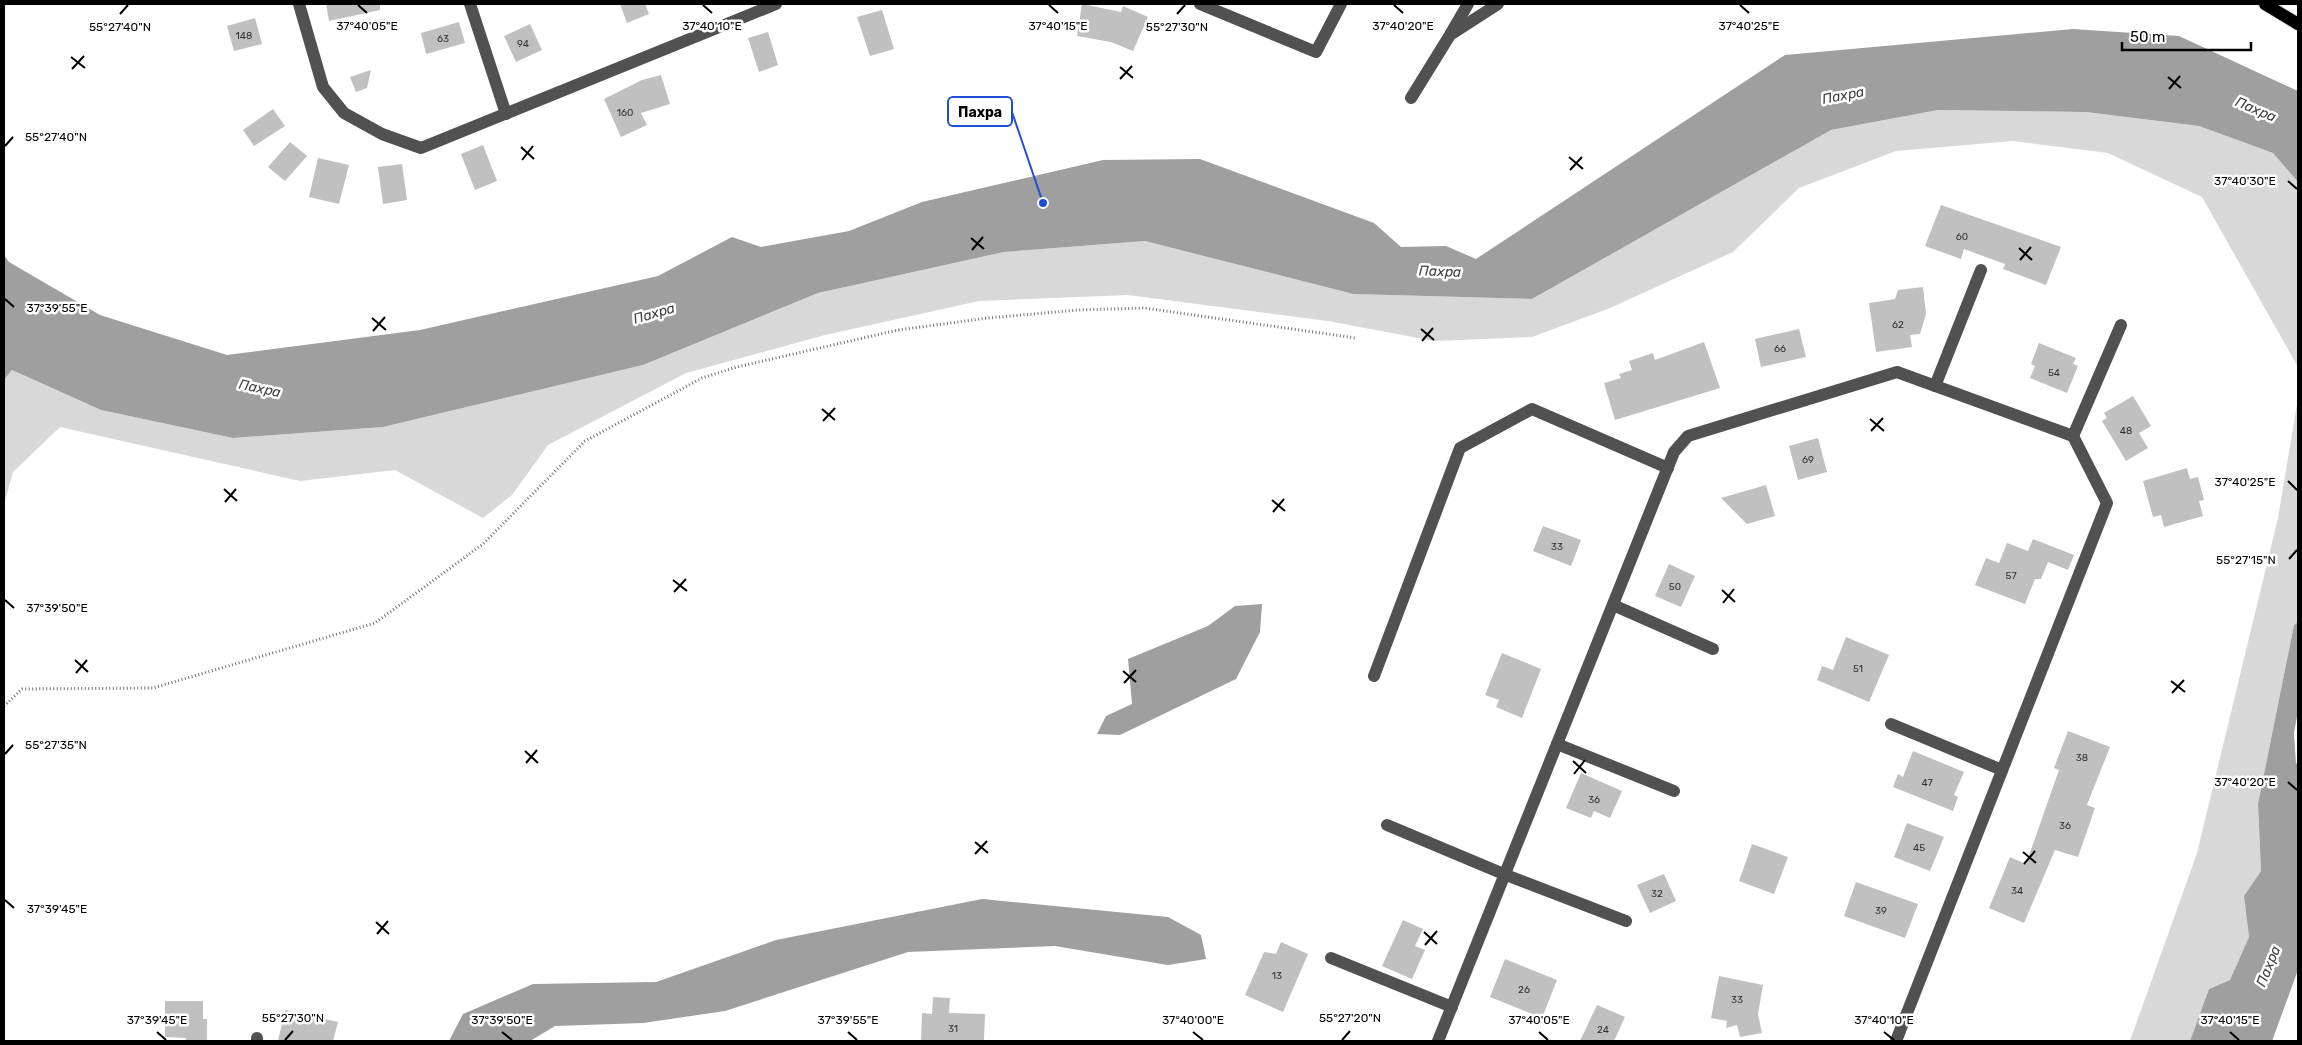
<svg xmlns="http://www.w3.org/2000/svg" width="2302" height="1045" font-family="Rubik,sans-serif">
<rect width="100%" height="100%" fill="#fff"/>
<g fill="#d8d8d8">
<path d="M1938,110l148,2 113,14 74,27 25,29v185l-96,-170 -94,-44 -95,-12 -117,10 -97,37 -66,64 -123,56 -78,29 -98,4 -106,-20 -200,-26 -149,6 -154,34 -139,38 -138,72 -36,50 -29,23 -88,-48 -95,11 -240,-54 -47,45 -9,33v-125l8,-10 89,40 132,28 150,-11 260,-62 175,-72 186,-41 141,-11 208,53 179,5 299,-169z"/>
<path d="M2298,398v224l-4,3 -36,179 3,67 -17,25 5,41 -19,43 -21,9 -19,52h-60l67,-188 81,-335z"/>
</g>
<g fill="#9f9f9f">
<path d="M2073,29l106,7 119,55v91l-25,-29 -74,-27 -113,-14 -148,-2 -107,20 -299,169 -179,-5 -208,-53 -141,11 -186,41 -175,72 -260,62 -150,11 -132,-28 -89,-40 -8,10v-125l5,7 91,53 127,40 193,-25 238,-54 74,-39 29,10 88,-16 73,-29 181,-42 97,-1 174,64 27,24 45,-1 30,13 309,-204z"/>
<path d="M1262,604l-2,28 -24,47 -116,56 -23,-1 9,-18 26,-12 -4,-45 80,-33 27,-20z"/>
<path d="M2298,622v89l-4,22 2,31 2,-3v209l-26,71h-82l19,-52 21,-9 19,-43 -5,-41 17,-25 -3,-67 36,-179z"/>
<path d="M982,899l186,18 33,18 5,24 -38,6 -113,-19 -147,6 -183,59 -82,12 -88,3 -25,15h-81l14,-27 70,-30 123,-2 120,-42z"/>
</g>
<g fill="#c0c0c0">
<path d="M326,4h54v6l-51,11z"/>
<path d="M620,4h25l4,10 -22,9z"/>
<path d="M1082,4l39,8 2,-6 25,11 -15,34 -22,-9 -34,-6z"/>
<path d="M882,10l12,39 -24,7 -13,-39z"/>
<path d="M255,18l7,26 -28,7 -7,-25z"/>
<path d="M459,22l6,21 -39,11 -5,-21z"/>
<path d="M530,24l12,26 -26,12 -12,-26z"/>
<path d="M768,32l10,33 -19,7 -11,-34z"/>
<path d="M371,70l-4,18 -11,4 -6,-15z"/>
<path d="M661,75l9,29 -29,9 6,12 -26,12 -17,-38 38,-19z"/>
<path d="M273,109l12,17 -31,20 -11,-16z"/>
<path d="M290,142l17,14 -22,25 -17,-14z"/>
<path d="M483,145l14,36 -22,9 -14,-36z"/>
<path d="M318,158l31,7 -10,39 -30,-7z"/>
<path d="M402,164l5,36 -24,4 -5,-37z"/>
<path d="M1941,205l120,42 -15,38 -43,-16 2,-5 -41,-15 -3,10 -36,-13z"/>
<path d="M1923,287l3,27 -6,20 -10,1 2,12 -36,5 -7,-49 26,-4 3,-9z"/>
<path d="M1799,329l7,28 -45,10 -6,-28z"/>
<path d="M1704,342l16,46 -105,32 -11,-37 17,-5 -2,-4 13,-4 -3,-9 24,-8 2,7z"/>
<path d="M2039,343l37,15 -3,6 5,2 -11,27 -37,-15 5,-12 -4,-2z"/>
<path d="M2133,396l18,30 -12,7 9,15 -22,13 -24,-40 5,-3 -3,-5z"/>
<path d="M1818,438l9,34 -29,8 -9,-34z"/>
<path d="M2187,468l3,11 8,-2 6,23 -5,1 4,15 -39,11 -3,-12 -8,2 -10,-36z"/>
<path d="M1766,485l9,31 -28,8 -26,-26z"/>
<path d="M1543,526l38,14 -10,26 -38,-15z"/>
<path d="M2033,539l41,16 -6,15 -20,-8 -7,17h-6l-10,25 -50,-19 11,-27 13,5 8,-20 21,8z"/>
<path d="M1669,564l26,12 -14,31 -26,-11z"/>
<path d="M1846,637l43,18 -20,47 -52,-22 5,-14 11,4z"/>
<path d="M1502,653l39,16 -19,49 -26,-11 3,-7 -14,-5z"/>
<path d="M2068,731l42,16 -23,58 8,3 -17,49 -23,-7 -31,73 -35,-15 21,-51 16,7 33,-94 -5,-2z"/>
<path d="M1913,751l51,21 -10,23 4,2 -5,14 -60,-24 5,-13 5,3z"/>
<path d="M1581,773l41,18 -12,27 -16,-7 -3,7 -25,-10z"/>
<path d="M1907,823l37,14 -14,34 -36,-14z"/>
<path d="M1752,844l36,13 -14,37 -35,-13z"/>
<path d="M1664,874l12,27 -26,12 -13,-28z"/>
<path d="M1856,882l62,22 -13,34 -61,-22z"/>
<path d="M1403,920l20,9 -8,17 10,4 -13,29 -30,-13z"/>
<path d="M1281,942l27,12 -25,58 -38,-17 19,-43 12,2z"/>
<path d="M1505,959l52,21 -15,38 -52,-21z"/>
<path d="M1719,976l44,9 -5,29 4,19 -22,4 -3,-12 -11,3 1,-7 -16,-3z"/>
<path d="M933,997l17,1 -1,15 36,1 -1,27h-63l1,-28 10,1z"/>
<path d="M165,1001h38v18h4v22h-21v-3l-21,-1z"/>
<path d="M1597,1005l28,12 -11,24h-34z"/>
<path d="M285,1010l53,12 -5,19h-55z"/>
</g>
<g fill="none" stroke-linecap="round" stroke-linejoin="round">
<defs>
<path id="major" d="M2265,4l33,20"/>
</defs>
<use href="#major" stroke="#dbdbdb" stroke-width="14"/>
<path stroke="#737373" stroke-width="3" stroke-dasharray="1 2.5" stroke-linecap="butt" d="M4,706l18,-17 131,-1 222,-65 108,-79 102,-103 117,-63 35,-11 161,-37 90,-12 90,-8 66,-2 212,30"/>
<g stroke="#515151" stroke-width="12">
<path d="M299,4l24,83 21,26 38,21 39,14 355,-144"/>
<path d="M470,4l36,110"/>
<path d="M1200,4l116,48 25,-48"/>
<path d="M1451,33l17,-29"/>
<path d="M1411,98l39,-63 48,-31"/>
<path d="M1935,386l46,-116"/>
<path d="M2073,436l48,-111"/>
<path d="M1613,605l100,44"/>
<path d="M1374,676l86,-228 72,-39 136,59"/>
<path d="M1891,724l111,46"/>
<path d="M1557,744l117,47"/>
<path d="M1387,825l119,50 120,46"/>
<path d="M1331,958l121,49"/>
<path d="M257,1041v-3"/>
<path d="M1438,1041l236,-589 14,-16 209,-64 176,64 34,67 -211,538"/>
</g>
<use href="#major" stroke="#000" stroke-width="12"/>
</g>
<path fill="none" stroke="#000" stroke-width="2" d="M358,5l9,8M703,5l9,8M1049,5l9,8M1394,5l9,8M1740,5l9,8M120,14l8,-9M1177,14l8,-9M71,57l14,11M1120,67l13,11M72,69l12,-13M2168,77l13,11M1120,79l12,-13M2169,89l11,-13M5,146l8,-9M521,147l13,12M1569,157l14,12M522,160l11,-14M1570,170l12,-13M2288,181l9,8M971,238l13,11M2019,248l13,12M972,250l11,-13M2020,260l11,-13M5,299l9,8M372,318l14,12M1421,329l13,11M373,331l12,-14M1422,341l11,-13M822,409l13,11M1870,419l14,12M823,421l12,-13M1871,431l12,-13M2288,481l9,9M224,489l13,12M1272,500l13,11M225,502l11,-13M1273,512l11,-13M2289,559l8,-9M673,580l14,11M1722,590l13,12M674,592l12,-13M5,600l9,8M1723,603l11,-14M75,660l13,12M1123,671l13,11M76,673l11,-13M2171,681l14,11M1124,683l12,-13M2172,693l12,-13M525,751l13,12M5,754l8,-9M1573,761l13,12M526,763l11,-13M1574,774l11,-14M2288,782l9,8M975,842l13,11M2023,852l13,11M975,854l12,-13M2024,864l11,-13M5,900l9,8M376,922l13,12M1424,932l13,12M377,934l11,-13M1425,945l12,-14M157,1032l9,8M502,1032l10,8M848,1032l9,8M1193,1032l10,8M1539,1032l9,8M1884,1032l10,8M2230,1032l9,8M285,1040l8,-9M1342,1040l8,-9"/>
<g text-anchor="middle" stroke-width="5" stroke-linejoin="round" paint-order="stroke">
<g font-size="10" fill="#303030">
<text x="244" y="39">148</text>
<text x="443" y="42">63</text>
<text x="523" y="47">94</text>
<text x="625" y="116">160</text>
<text x="1962" y="240">60</text>
<text x="1898" y="328">62</text>
<text x="1780" y="352">66</text>
<text x="2054" y="376">54</text>
<text x="2126" y="434">48</text>
<text x="1808" y="463">69</text>
<text x="1557" y="550">33</text>
<text x="2011" y="579">57</text>
<text x="1675" y="590">50</text>
<text x="1858" y="672">51</text>
<text x="2082" y="761">38</text>
<text x="1927" y="786">47</text>
<text x="1594" y="803">36</text>
<text x="2065" y="829">36</text>
<text x="1919" y="851">45</text>
<text x="2017" y="894">34</text>
<text x="1657" y="897">32</text>
<text x="1881" y="914">39</text>
<text x="1277" y="979">13</text>
<text x="1524" y="993">26</text>
<text x="1737" y="1003">33</text>
<text x="953" y="1032">31</text>
<text x="1603" y="1033">24</text>
</g>
<g font-size="14" font-style="italic" fill="#404040" stroke="#fff">
<text transform="translate(1843 95) rotate(-11)" y="5">Пахра</text>
<text transform="translate(2256 109) rotate(23)" y="5">Пахра</text>
<text transform="translate(1440 271) rotate(2)" y="5">Пахра</text>
<text transform="translate(654 313) rotate(-16)" y="5">Пахра</text>
<text transform="translate(260 388) rotate(12)" y="5">Пахра</text>
<text transform="translate(2268 966) rotate(-68)" y="5">Пахра</text>
</g>
</g>
<g font-size="12" text-anchor="middle" fill="#000" stroke="#fff" stroke-width="5" stroke-linejoin="round" paint-order="stroke">
<text x="367" y="30">37°40'05"E</text>
<text x="712" y="30">37°40'10"E</text>
<text x="1749" y="30">37°40'25"E</text>
<text x="1058" y="30">37°40'15"E</text>
<text x="1403" y="30">37°40'20"E</text>
<text x="120" y="31">55°27'40"N</text>
<text x="1177" y="31">55°27'30"N</text>
<text x="56" y="141">55°27'40"N</text>
<text x="2245" y="185">37°40'30"E</text>
<text x="57" y="312">37°39'55"E</text>
<text x="2245" y="486">37°40'25"E</text>
<text x="2246" y="564">55°27'15"N</text>
<text x="57" y="612">37°39'50"E</text>
<text x="56" y="749">55°27'35"N</text>
<text x="2245" y="786">37°40'20"E</text>
<text x="57" y="913">37°39'45"E</text>
<text x="293" y="1022">55°27'30"N</text>
<text x="1350" y="1022">55°27'20"N</text>
<text x="157" y="1024">37°39'45"E</text>
<text x="502" y="1024">37°39'50"E</text>
<text x="848" y="1024">37°39'55"E</text>
<text x="1193" y="1024">37°40'00"E</text>
<text x="1539" y="1024">37°40'05"E</text>
<text x="1884" y="1024">37°40'10"E</text>
<text x="2230" y="1024">37°40'15"E</text>
</g>
<path fill="none" stroke="#1d4ed8" stroke-width="2" d="M1043 203L1012 112"/>
<circle fill="#1d4ed8" stroke="#fff" stroke-width="2" cx="1043" cy="203" r="5"/>
<rect fill="#fff" stroke="#1d4ed8" stroke-width="2" x="948" y="97" width="64" height="29" rx="5"/>
<g font-size="14" text-anchor="middle" font-weight="bold" fill="#000">
<text x="980" y="117">Пахра</text>
</g>
<rect width="2302" height="1045" fill="none" stroke="#000000" stroke-width="10"/>
<path d="M2122 42v8h129v-8" fill="none" stroke="#000000" stroke-width="2.5"/>
<text x="2130" y="42" font-size="15" fill="#000000" stroke="#ffffff" stroke-width="4" paint-order="stroke">50 m</text>
</svg>
